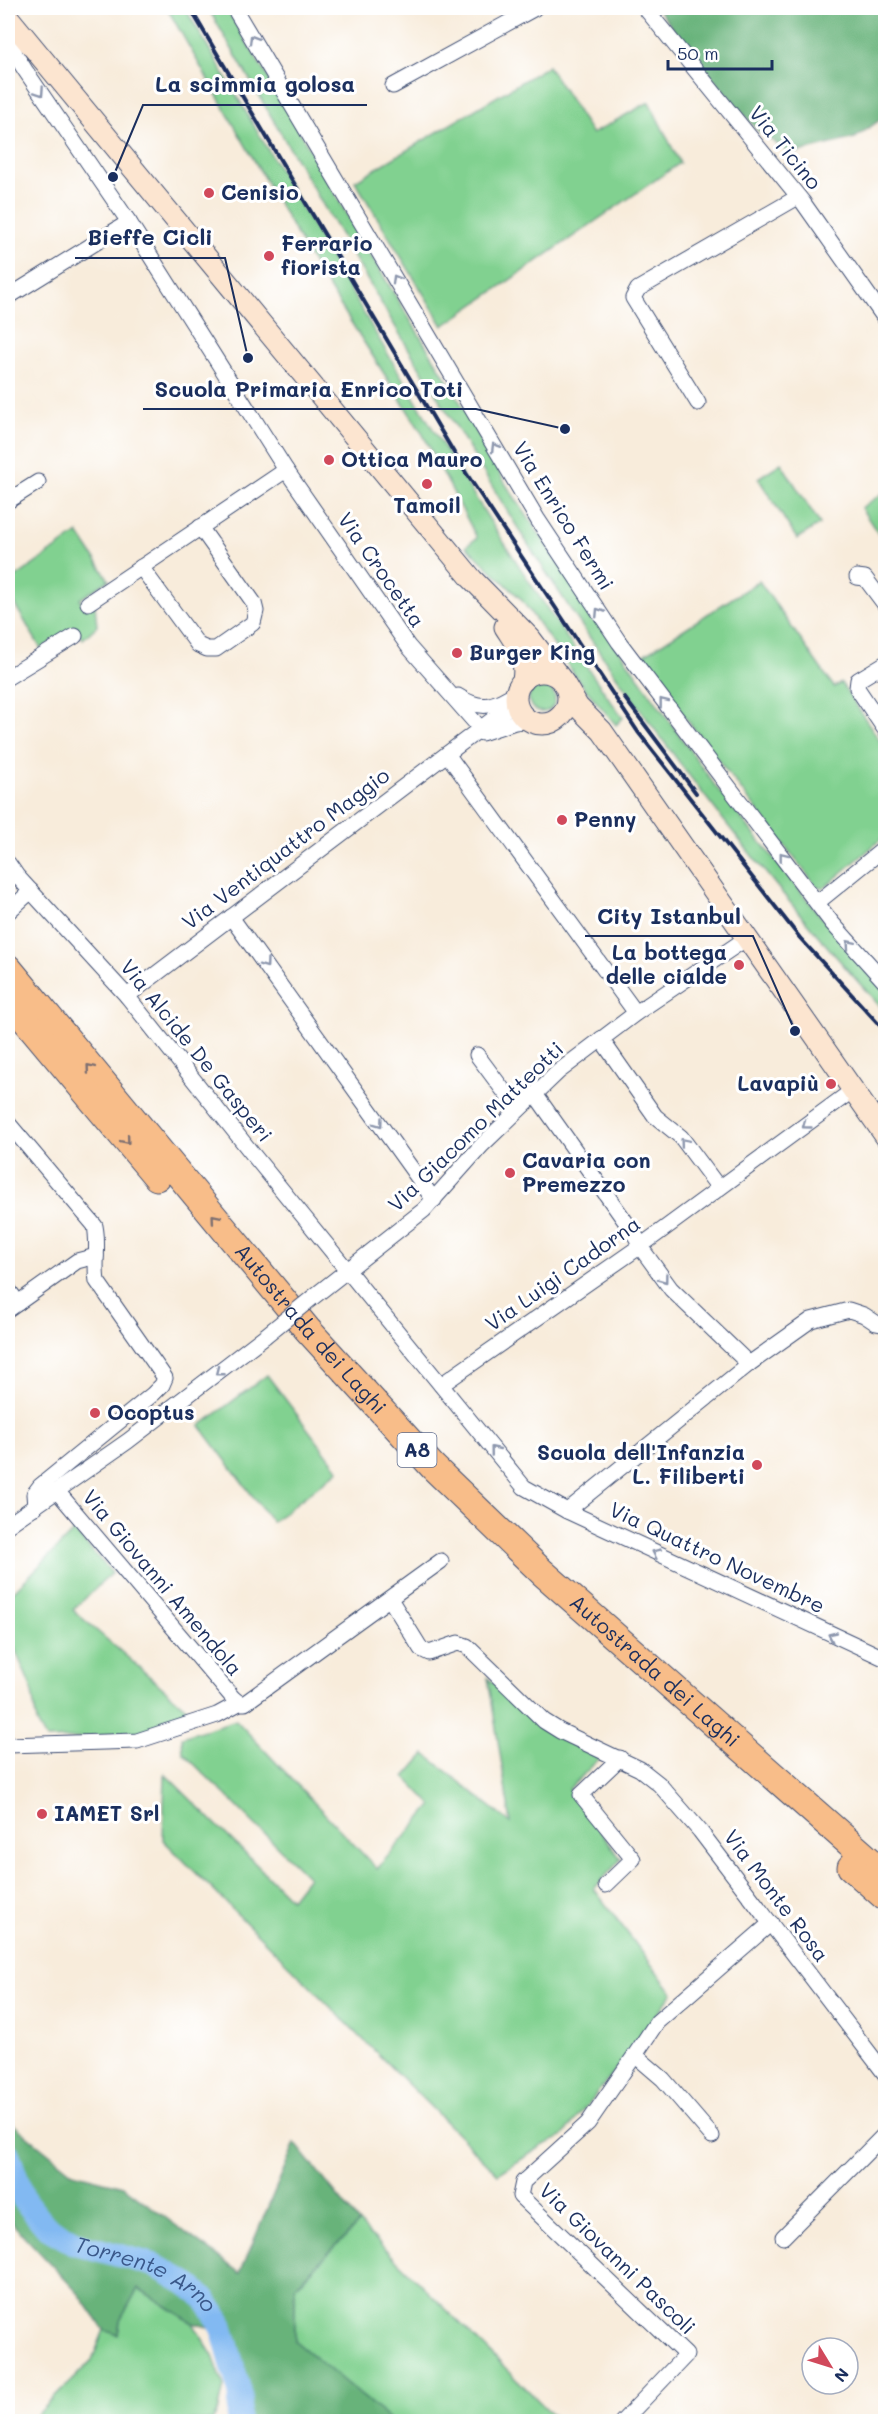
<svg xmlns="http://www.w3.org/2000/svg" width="893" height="2429" font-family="Mali,sans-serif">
<rect width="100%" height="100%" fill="#fff"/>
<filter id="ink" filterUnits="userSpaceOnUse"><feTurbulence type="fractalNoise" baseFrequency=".0167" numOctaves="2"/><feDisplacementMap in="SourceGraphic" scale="12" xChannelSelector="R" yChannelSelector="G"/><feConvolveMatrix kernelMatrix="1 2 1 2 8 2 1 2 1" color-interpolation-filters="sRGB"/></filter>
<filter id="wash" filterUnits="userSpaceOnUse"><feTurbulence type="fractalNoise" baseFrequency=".008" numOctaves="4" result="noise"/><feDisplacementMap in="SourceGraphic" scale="24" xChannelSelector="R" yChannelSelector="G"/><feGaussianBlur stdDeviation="1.35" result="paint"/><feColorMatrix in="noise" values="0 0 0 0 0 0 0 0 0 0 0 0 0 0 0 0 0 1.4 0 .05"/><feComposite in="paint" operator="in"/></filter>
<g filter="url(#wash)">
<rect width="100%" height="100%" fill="#f8ecdb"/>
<g fill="#81d190" stroke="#4e8077" stroke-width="1.5">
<path d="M167,8h18c142,239 275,484 438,710l-7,7 -34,-40 -61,-86 -55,-53 11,-8 -55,-105 -112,-175z"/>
<path d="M208,8h18l55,91 84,147 90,147 52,93 65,97 144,204 141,174 28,29v22c-126,-140 -243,-291 -345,-449 -28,-43 -54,-87 -80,-130 -87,-140 -169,-283 -252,-425z"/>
<path d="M548,66l44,68 57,-32 31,61 -237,163 -88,-145z"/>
<path d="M781,463l39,61 -23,15 -39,-61z"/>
<path d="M885,492v52l-24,-36z"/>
<path d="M78,533l31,47 -29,19 5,10 10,-4 2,21 -14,13 -9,-12 -33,22 -33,-56v-10z"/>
<path d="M759,581l75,106 7,-4 44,65v88l-62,53 -7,-3 -177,-228z"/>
<circle cx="542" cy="699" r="13"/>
<path d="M267,1375l72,95 -67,52 -72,-96z"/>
<path d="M74,1531l38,42 -39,37 121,105 -58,22 -90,2 -9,-16 -6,-36 -23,-54v-36z"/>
<path d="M488,1678l51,50 61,30 -31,31 52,70 -27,30 79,104 -52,70 -59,74 -18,8 -46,29 -335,-334 2,-66 126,125 17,-22 -125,-124 -1,-16 54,-17 141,149 55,-64 -27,-28 20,-23 86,69z"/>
<path d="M359,2223l199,197 39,-1 -1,2h-204l-97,-80v-54z"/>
<path d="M138,2288l55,35 20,33 11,30 -5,23 -7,12 -182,1 62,-62 12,-30 14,4 2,-13z"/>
</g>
<g fill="#68b37a" stroke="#42716c" stroke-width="1.5">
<path d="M657,8h228v108l-30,22 -64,16 -34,-24 -52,-61z"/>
<path d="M8,2120l65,53 50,13 117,87 55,-130 64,80 -64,63v55l97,80h-145l1,-34 -15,-54 -40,-10 -55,-35 -18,33 -2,14 -14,-5 -25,-36 -71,-75z"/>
</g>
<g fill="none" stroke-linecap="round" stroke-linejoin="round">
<path stroke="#82b9f2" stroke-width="24" id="s1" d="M8,2154l16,46 22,27 28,16 80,22 36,21 14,12 17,26 20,72 -3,26"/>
</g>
</g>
<g filter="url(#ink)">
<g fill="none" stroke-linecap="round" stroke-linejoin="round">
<defs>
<g id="street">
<path d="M234,8l304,512 81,122 213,281 54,60"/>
<path d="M645,8l157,193 84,119"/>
<path d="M8,21l7,33 10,16 104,152 157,248 122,176 72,82"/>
<path d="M393,86l142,-78"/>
<path d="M8,297l121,-75"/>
<path d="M698,403l-65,-105 5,-9 160,-92"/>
<path d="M8,501l30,-19"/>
<path d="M141,567l57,78 9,4h9l37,-26 3,-12 -2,-8 -54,-76"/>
<path d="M857,577l8,1 21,28"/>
<path d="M88,603l198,-133"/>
<path d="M886,663l-28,17 -1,8 29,43"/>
<path d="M8,677l67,-41"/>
<path d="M458,696c24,16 37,10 60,-5"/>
<path d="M482,733l33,-11 14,-2"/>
<path d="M447,754l189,259"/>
<path d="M8,863l9,13 110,120 128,161 269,330 43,24 319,148"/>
<path d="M818,902l68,-55"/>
<path d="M8,912l23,-21"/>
<path d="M231,917l203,283"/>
<path d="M127,996l390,-295"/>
<path d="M601,1039l54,77 26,21 38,51"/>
<path d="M477,1055l41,55"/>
<path d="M535,1094l100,141 9,17 27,37 78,75"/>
<path d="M8,1123l87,103c4,19 -1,37 2,55l68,97 -3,7 -9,9 -113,92 -6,8 1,13"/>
<path d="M8,1289l10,14"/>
<path d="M312,1298l112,-88 58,-65 76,-73 78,-59 111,-75"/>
<path d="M8,1310l69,-49 19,-5"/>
<path d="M441,1385l201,-140 211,-155"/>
<path d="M57,1491l176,207 6,5"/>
<path d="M567,1511l182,-147 62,-44 38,-10 15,5 12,8 10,2"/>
<path d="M8,1525l120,-84 137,-105"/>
<path d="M390,1599l31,50 8,4 29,-10 9,3 77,75 16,10 80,38 19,15 41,47 186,244"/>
<path d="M8,1745l129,-4 80,-26 22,-12h6l196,-142"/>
<path d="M606,1885l27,-26 -52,-64 39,-37"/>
<path d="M712,2136l-49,-57 -28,-24 22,-33 114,-99"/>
<path d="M783,2237l103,-104"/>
<path d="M622,2422l64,-67 -166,-159 3,-14 65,-59 47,-68"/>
</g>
<g id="secondary">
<path d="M8,17l464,562 58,59 34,45 14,24 24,24 284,406"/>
<path d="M505,627c12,19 22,30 18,54"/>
<circle cx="542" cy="698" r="26"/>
</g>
<g id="highway">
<path id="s2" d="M8,968l299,361 126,138 109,105 344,303"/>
<path d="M8,999l149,178"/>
<path d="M851,1867l35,31"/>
</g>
</defs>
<use href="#street" stroke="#3c4b71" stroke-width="17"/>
<use href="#secondary" stroke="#3c4b71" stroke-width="23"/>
<use href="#highway" stroke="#3c4b71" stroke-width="29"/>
<use href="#street" stroke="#fff" stroke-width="15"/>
<use href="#secondary" stroke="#fce5d0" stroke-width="21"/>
<use href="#highway" stroke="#f8bd89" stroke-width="27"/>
<g stroke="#1b2f5e" stroke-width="4">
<path d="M190,8l276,465 172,259 162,206 86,94"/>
<path d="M624,697l72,96"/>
</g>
<defs>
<path id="street-bridge" d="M265,1336l47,-38"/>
</defs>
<use href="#street-bridge" stroke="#3c4b71" stroke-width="17" stroke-linecap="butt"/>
<use href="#street-bridge" stroke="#fff" stroke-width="15"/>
</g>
<defs><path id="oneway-chevron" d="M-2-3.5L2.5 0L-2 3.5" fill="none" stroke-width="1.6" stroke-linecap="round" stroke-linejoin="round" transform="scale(1.5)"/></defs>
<g stroke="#8d97ae">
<use href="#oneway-chevron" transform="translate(253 39) rotate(-121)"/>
<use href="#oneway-chevron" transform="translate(40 92) rotate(56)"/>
<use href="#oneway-chevron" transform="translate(396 279) rotate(-120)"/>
<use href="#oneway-chevron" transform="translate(495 447) rotate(-121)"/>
<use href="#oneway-chevron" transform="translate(599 612) rotate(-123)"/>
<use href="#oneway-chevron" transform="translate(663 702) rotate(-128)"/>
<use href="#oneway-chevron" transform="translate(783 856) rotate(-128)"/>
<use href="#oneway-chevron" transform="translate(850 944) rotate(-131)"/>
<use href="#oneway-chevron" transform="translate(265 964) rotate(54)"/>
<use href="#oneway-chevron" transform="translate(379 1123) rotate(54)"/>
<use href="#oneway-chevron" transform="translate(806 1125) rotate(144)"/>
<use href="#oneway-chevron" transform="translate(684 1142) rotate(-130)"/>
<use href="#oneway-chevron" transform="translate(664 1279) rotate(53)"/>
<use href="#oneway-chevron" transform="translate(219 1372) rotate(142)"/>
<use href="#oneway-chevron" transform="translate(494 1450) rotate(-129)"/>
<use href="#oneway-chevron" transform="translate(656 1553) rotate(-155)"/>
<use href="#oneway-chevron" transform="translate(832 1636) rotate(-155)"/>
</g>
<g stroke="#7e6f71">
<use href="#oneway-chevron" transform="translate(90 1068) rotate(-130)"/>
<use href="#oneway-chevron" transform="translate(126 1140) rotate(50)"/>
<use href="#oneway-chevron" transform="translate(215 1218) rotate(-130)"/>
</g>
</g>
<g fill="#d1495b" stroke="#fff" stroke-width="2">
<circle cx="209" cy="193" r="6"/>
<circle cx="269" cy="256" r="6"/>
<circle cx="329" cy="460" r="6"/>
<circle cx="427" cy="484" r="6"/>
<circle cx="457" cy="653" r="6"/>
<circle cx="562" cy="820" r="6"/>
<circle cx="739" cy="965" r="6"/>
<circle cx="831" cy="1084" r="6"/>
<circle cx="510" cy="1173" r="6"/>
<circle cx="95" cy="1413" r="6"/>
<circle cx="757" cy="1465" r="6"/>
<circle cx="42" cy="1814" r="6"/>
</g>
<g text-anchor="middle" stroke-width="6" stroke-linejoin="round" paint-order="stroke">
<rect fill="#fff" stroke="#5f6d8e" stroke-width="1.5" x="397.5" y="1433" width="39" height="34" rx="4.5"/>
<g font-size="20" font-weight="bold" fill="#1b2f5e">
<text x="417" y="1457">A8</text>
</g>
<g font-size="21" fill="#1b2f5e" stroke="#fff">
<text transform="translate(785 148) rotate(51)" y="7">Via Ticino</text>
<text transform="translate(563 516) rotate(58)" y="7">Via Enrico Fermi</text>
<text transform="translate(381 570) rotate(55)" y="7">Via Crocetta</text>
<text transform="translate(286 849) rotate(-37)" y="7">Via Ventiquattro Maggio</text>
<text transform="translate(196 1051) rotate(51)" y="7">Via Alcide De Gasperi</text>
<text transform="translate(476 1127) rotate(-44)" y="7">Via Giacomo Matteotti</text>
<text transform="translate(563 1274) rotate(-35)" y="7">Via Luigi Cadorna</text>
<text dy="7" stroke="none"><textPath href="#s2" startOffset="471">Autostrada dei Laghi</textPath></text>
<text transform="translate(717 1558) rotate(25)" y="7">Via Quattro Novembre</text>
<text transform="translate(162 1583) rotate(50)" y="7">Via Giovanni Amendola</text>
<text dy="7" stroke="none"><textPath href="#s2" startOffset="957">Autostrada dei Laghi</textPath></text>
<text transform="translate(776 1896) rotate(53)" y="7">Via Monte Rosa</text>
<text transform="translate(617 2259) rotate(44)" y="7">Via Giovanni Pascoli</text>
</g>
<g font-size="21" font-weight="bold" fill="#1b2f5e" stroke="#fff" text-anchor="start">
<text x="221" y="200">Cenisio</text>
<text x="281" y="251">Ferrario<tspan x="281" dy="24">fiorista</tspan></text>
<text x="341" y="467">Ottica Mauro</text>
<text x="427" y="513" text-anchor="middle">Tamoil</text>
<text x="469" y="660">Burger King</text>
<text x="574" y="827">Penny</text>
<text x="727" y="960" text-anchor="end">La bottega<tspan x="727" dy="24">delle cialde</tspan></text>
<text x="819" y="1091" text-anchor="end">Lavapiù</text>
<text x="522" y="1168">Cavaria con<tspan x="522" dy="24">Premezzo</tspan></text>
<text x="107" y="1420">Ocoptus</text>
<text x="745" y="1460" text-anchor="end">Scuola dell'Infanzia<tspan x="745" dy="24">L. Filiberti</tspan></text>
<text x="54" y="1821">IAMET Srl</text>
</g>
<g font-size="22" font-style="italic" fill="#3a588a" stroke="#fff">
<text dy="8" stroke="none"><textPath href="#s1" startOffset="195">Torrente Arno</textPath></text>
</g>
</g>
<path fill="none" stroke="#1b2f5e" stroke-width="2" d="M113 177L143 105H367M248 358L225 258H75M565 429L476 409H143M795 1031L753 936H585"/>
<g fill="#1b2f5e" stroke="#fff" stroke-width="2">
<circle cx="113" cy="177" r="6"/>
<circle cx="248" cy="358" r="6"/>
<circle cx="565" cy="429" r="6"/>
<circle cx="795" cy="1031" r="6"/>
</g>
<g font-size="22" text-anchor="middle" font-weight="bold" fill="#1b2f5e" stroke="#fff" stroke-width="6" stroke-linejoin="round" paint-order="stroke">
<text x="255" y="92">La scimmia golosa</text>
<text x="150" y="245">Bieffe Cicli</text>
<text x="309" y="397">Scuola Primaria Enrico Toti</text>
<text x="669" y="924">City Istanbul</text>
</g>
<rect width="893" height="2429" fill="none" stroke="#fff" stroke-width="30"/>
<g transform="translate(830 2366) rotate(128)"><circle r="28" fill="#ffffff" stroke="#a4acbf" stroke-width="1.5"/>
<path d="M0-4.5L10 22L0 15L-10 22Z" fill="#d1495b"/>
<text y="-9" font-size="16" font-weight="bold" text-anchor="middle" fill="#1b2f5e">N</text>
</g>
<path d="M668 60v9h104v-9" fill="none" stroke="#1b2f5e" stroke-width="3"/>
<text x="677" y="60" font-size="18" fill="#1b2f5e" stroke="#ffffff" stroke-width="4.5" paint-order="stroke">50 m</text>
</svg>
